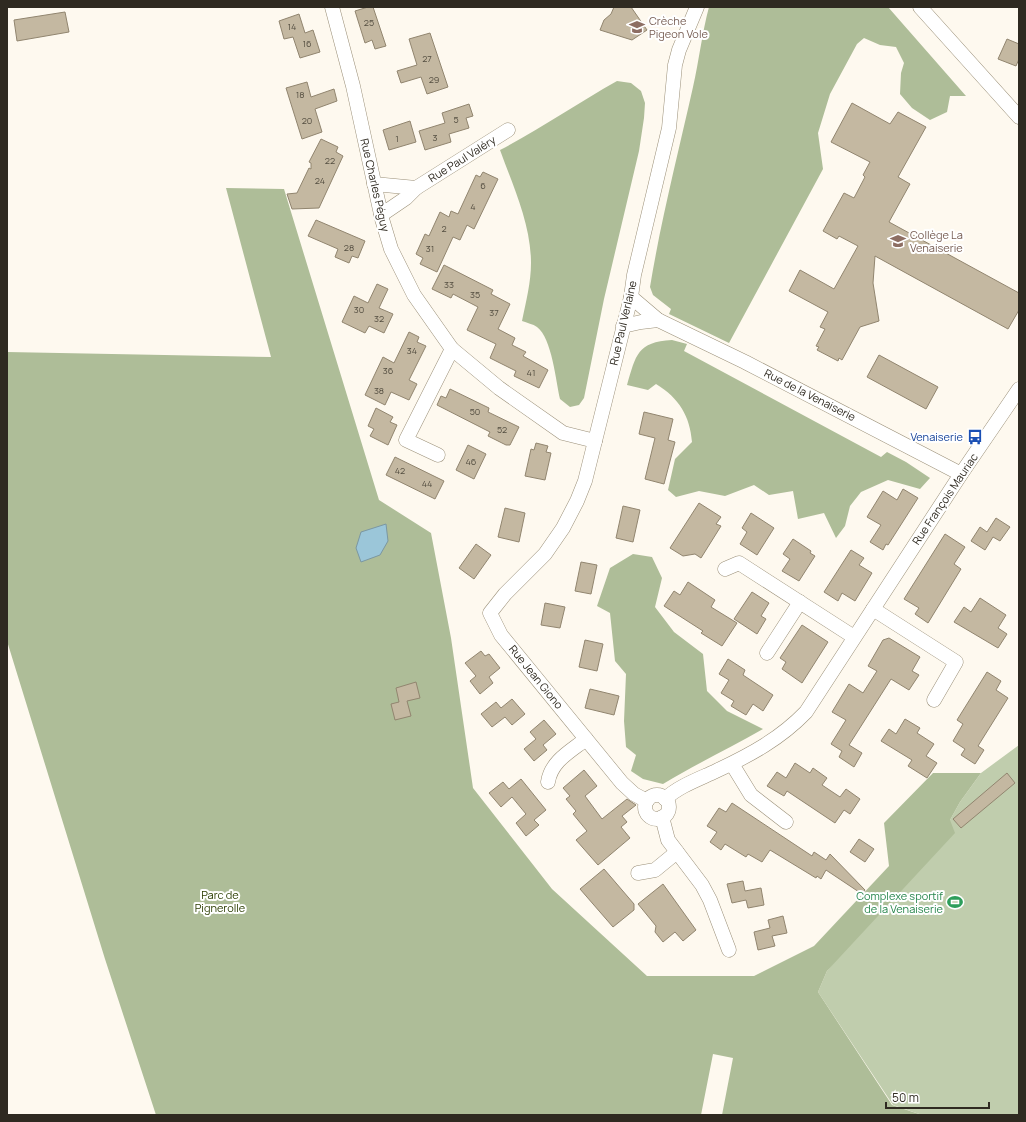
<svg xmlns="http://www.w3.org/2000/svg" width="1026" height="1122" font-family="Manrope,sans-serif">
<rect width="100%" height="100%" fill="#fef9ef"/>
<path fill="#c0cdad" d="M1019,745v370h-97l-29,-10 -75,-113 9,-21 123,-151 10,-18 21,-29z"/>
<g fill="#aebd98">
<path d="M709,7h179l78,89h-16l-3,16 -17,8 -18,-12 -12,-14 1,-21 3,-10 -8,-16 -16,-2 -16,-7 -7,6 -27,50 -12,39 5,36 -94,174 -60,-29 2,-5 -18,-14 -3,-8c11,-67 28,-133 43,-200 6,-26 9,-54 16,-80z"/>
<path d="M617,81l14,2 10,8 4,12 -1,15 -5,33 -35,148 -20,99 -5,7 -9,2 -10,-8c-4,-17 -8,-61 -23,-72 -4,-3 -10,-4 -15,-6 4,-19 9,-39 9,-58 0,-39 -18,-77 -31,-113 40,-21 78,-47 117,-69z"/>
<path d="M226,188l58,1 95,311 52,33 20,105 22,150 79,101 95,87h107l60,-30 75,-80 -5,-43 49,-50h48l-21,29 -10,18 5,13 -128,138 -9,21 74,113 30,10h-200l11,-57 -20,-4 -12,61h-545l-51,-156 -98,-318v-289l264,5z"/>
<path d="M672,340l15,4 -3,7 197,106 6,-5 19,10 24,16 -10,11 -32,-9 -27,12 -11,14 -5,20 -9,12 -12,-25 -26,6 -5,-28 -24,4 -15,-10 -29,11 -26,-5 -23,6 -8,-7 7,-31 17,-17c-2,-26 -13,-44 -36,-58l-8,6 -21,-5c9,-30 10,-43 45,-45z"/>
<path d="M633,554l19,3 10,21 -7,29 19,25 29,22 4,37 20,20 36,18c-33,19 -67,35 -100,55l-20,-5 -12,-8 5,-16 -10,-8 -2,-26 2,-47 -11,-13 -5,-48 -13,-7 13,-38z"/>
</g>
<path fill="#9bc6d9" stroke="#7b97a2" d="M386,524l2,17 -8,14 -19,7 -5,-14 5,-16z"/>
<g fill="#c4b8a1" stroke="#91856f">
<path d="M368,7h5l13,39 -11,3 -3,-9 -7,3 -10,-32z"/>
<path d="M614,7h17l16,23 -15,10 -32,-10 4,-10 7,-6z"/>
<path d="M65,12l4,20 -52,9 -3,-21z"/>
<path d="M299,14l6,19 8,-3 7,22 -20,6 -7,-21 -9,2 -5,-18z"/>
<path d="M430,33l18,54 -21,7 -6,-17 -20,6 -4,-12 20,-6 -8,-26z"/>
<path d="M1007,39l12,5v15l-3,7 -18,-7z"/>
<path d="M307,82l4,15 23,-8 3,12 -22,8 7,23 -20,7 -16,-51z"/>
<path d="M852,103l38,21 8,-12 28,15 -28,50 12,7 -21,38 130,71v17l-11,19 -133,-73 -2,27 6,38 -19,6 -18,33 -3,-2 -1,3 -21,-11 2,-3 -3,-1 9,-17 -5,-2 8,-15 -39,-21 11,-21 34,19 24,-43 -19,-10 -2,3 -14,-8 21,-38 10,5 11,-21 -2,-2 7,-13 -39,-20z"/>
<path d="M469,104l4,12 -7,2 3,10 -20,6 2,8 -26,8 -6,-19 26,-8 -3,-10z"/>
<path d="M410,121l6,21 -27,8 -6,-20z"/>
<path d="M321,139l17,8 -2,5 7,4 -24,52 -27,1 -5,-15 10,-1 12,-25 2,1v-6l-2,-1z"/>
<path d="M483,172l15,7 -24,50 -7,-4 -7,15 -7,-3 -16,35 -17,-8 3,-6 -7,-4 9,-20 4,2 11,-24 9,5 2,-6 7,3 18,-39 4,2z"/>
<path d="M316,220l49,21 -7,17 -6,-2 -3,7 -14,-6 3,-8 -30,-13z"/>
<path d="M444,265l49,25 -2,4 19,10 -12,25 17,9 -3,7 14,7 -3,4 25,14 -9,18 -25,-12 2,-5 -26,-13 6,-14 -29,-14 11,-23 -25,-13 -2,4 -19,-9z"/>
<path d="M377,284l11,5 -9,19 14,6 -9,19 -15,-7 -4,7 -23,-11 12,-26 14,7z"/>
<path d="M409,332l10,5 -2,5 9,4 -17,34 8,4 -8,16 -18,-8 -6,13 -20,-10 18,-38 11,6z"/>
<path d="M879,355l59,32 -12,22 -59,-32z"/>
<path d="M450,389l39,19 -1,4 31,15 -9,18h-4l-18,-9 2,-4 -53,-27 4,-9 5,2z"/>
<path d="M376,408l17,9 -3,5 7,3 -9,20 -18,-9 4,-7 -6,-3z"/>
<path d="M644,412l29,7 -5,21 7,2 -11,42 -19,-5 10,-41 -16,-4z"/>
<path d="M536,443l12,3 -2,6 5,1 -6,27 -20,-4 6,-27 3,1z"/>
<path d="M468,445l18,9 -12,25 -18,-9z"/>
<path d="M395,457l49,24 -9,18 -49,-24z"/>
<path d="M903,489l15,9 -30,47 -2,-1 -3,6 -13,-8 11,-17 -14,-8 16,-26 14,9z"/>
<path d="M699,503l22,14 -5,7 5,2 -20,32 -6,-4 -12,2 -13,-8z"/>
<path d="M623,506l17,4 -7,32 -17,-4z"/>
<path d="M505,508l20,5 -6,29 -21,-5z"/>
<path d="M751,513l23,15 -17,27 -17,-11 7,-12 -5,-4z"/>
<path d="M996,518l14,9 -10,14 -7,-4 -8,13 -14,-9 9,-14 7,5z"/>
<path d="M945,534l20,13 -11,17 7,5 -33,54 -13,-9 4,-6 -15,-9z"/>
<path d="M793,539l18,12 -1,2 5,3 -16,25 -17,-10 8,-12 -7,-5z"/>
<path d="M476,544l15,11 -17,24 -15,-11z"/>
<path d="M851,550l13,8 -5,7 13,8 -17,28 -13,-8 -4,8 -14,-9z"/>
<path d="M581,562l16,3 -6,29 -16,-3z"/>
<path d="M688,582l27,18 -4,7 26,16 -15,23 -21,-13 2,-2 -39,-25 10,-15 6,4z"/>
<path d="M752,592l17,11 -8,13 5,3 -9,15 -23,-15z"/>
<path d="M980,598l26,17 -8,13 9,6 -9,14 -44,-26 10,-15 7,5z"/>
<path d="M545,603l20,4 -5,21 -19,-3z"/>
<path d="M802,625l26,17 -26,41 -20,-14 4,-7 -6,-4z"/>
<path d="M889,638l31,19 -8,14 7,4 -10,15 -18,-11 -42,66 13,8 -8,14 -15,-10 3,-6 -11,-7 15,-24 -14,-8 17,-28 14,9 14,-22 -9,-5 15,-26z"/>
<path d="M585,640l18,4 -6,27 -18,-4z"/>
<path d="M481,651l4,5 4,-2 11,14 -11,9 4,6 -13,11 -10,-13 6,-5 -11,-13z"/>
<path d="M728,659l17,11 -2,5 30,20 -10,16 -10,-7 -7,11 -15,-9 3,-5 -13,-8 8,-13 -10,-6z"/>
<path d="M987,672l14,9 -5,9 12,8 -30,48 6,4 -9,14 -14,-9 4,-6 -12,-8 10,-17 -6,-4z"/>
<path d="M416,682l4,16 -13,3 4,15 -16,4 -4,-16 8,-2 -3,-14z"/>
<path d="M590,689l29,7 -5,19 -29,-7z"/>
<path d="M512,699l13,15 -13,11 -7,-8 -13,10 -11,-13 15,-12 5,6z"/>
<path d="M905,719l15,9 -3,5 17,11 -8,12 11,7 -10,15 -19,-12 4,-6 -31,-19 8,-12 7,5z"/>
<path d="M544,720l12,14 -13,11 4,5 -13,11 -10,-12 12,-10 -6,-7z"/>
<path d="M795,763l15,10 3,-5 14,10 -5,7 18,12 6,-8 14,10 -10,15 -6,-4 -9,13 -48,-32 -3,5 -17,-10 10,-14 9,6z"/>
<path d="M584,770l13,16 -12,10 17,23 25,-20 9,6 -14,11 5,6 -6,5 9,11 -32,27 -22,-25 11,-9 -14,-17 3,-3 -10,-12 4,-3 -7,-8z"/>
<path d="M1007,773l8,10 -54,45 -8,-9z"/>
<path d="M521,779l25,31 -12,10 5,5 -13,11 -10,-13 10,-9 -14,-17 -11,10 -12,-14 14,-11 6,7z"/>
<path d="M732,803l80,53 2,-4 12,8 4,-6 35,36 -3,4 -36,-24 -5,9 -4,-3 -1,2 -46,-28 -8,12 -14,-8 -2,3 -21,-13 -4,6 -11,-8 7,-10 -10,-6 12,-18 7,4z"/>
<path d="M859,839l15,10 -9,13 -15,-10z"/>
<path d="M604,869l30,35v6l-21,17 -33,-38z"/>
<path d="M743,881l2,10 16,-3 3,17 -16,3 -2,-8 -14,3 -5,-19z"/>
<path d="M663,884l33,46 -13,11 -8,-9 -12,10 -8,-10 1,-6 -18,-22z"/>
<path d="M783,916l4,17 -15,3 3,10 -17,4 -4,-18 16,-4 -2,-8z"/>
</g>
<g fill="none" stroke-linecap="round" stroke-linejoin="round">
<defs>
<g id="minor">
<path d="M332,7l21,79 29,133 9,30 23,46 38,54 47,39 64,45 32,8"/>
<path d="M920,7l99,110"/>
<path d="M374,184l42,4"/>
<path d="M381,215l25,-17 10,-10 92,-58"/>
<path d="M631,297l27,23 87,42 216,112"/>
<path d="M623,326l18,-4 17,-2"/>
<path d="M438,455l-32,-15 46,-91"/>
<path d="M725,569l14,-6 115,74"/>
<path d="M873,609l83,53 -22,38"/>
<path d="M767,653l33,-51"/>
<path d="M732,764l19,31 35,27"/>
<path d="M548,782c3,-21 23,-31 38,-43"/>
<circle cx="657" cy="807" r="12"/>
<path d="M665,799c14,-13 34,-20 51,-28 34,-16 64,-32 90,-59l155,-238 58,-85"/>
<path d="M647,801l-13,-7 -12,-11 -121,-148 -11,-22 15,-19 40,-40 18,-26 14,-27 8,-20 46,-184 3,-22 35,-147 6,-63 4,-15 18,-43"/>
<path d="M662,817l6,23 34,45 8,15 19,50"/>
<path d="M638,873l17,-3 22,-18"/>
</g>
</defs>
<use href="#minor" stroke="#9b9079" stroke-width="15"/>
<use href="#minor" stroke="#fff" stroke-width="14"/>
</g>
<defs>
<symbol id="school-bare" viewBox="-9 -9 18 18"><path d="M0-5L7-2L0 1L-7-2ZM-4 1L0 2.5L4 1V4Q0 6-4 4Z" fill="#8d6e63" stroke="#fff" stroke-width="2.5" paint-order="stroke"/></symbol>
<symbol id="bus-bare" viewBox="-9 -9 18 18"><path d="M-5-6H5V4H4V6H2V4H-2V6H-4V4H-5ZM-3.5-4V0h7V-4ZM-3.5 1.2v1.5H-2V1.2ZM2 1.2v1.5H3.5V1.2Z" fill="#1a4fb4" stroke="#fff" stroke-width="2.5" paint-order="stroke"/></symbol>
<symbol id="stadium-bare" viewBox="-9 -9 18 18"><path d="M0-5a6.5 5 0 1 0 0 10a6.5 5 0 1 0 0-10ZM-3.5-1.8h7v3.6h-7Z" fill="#2e9e5b" stroke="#fff" stroke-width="2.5" paint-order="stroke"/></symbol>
</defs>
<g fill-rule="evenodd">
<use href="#school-bare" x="626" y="16" width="22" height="22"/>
<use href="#school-bare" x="887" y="230" width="22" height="22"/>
<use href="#bus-bare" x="964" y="426" width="22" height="22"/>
<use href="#stadium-bare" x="944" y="891" width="22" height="22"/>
</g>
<g text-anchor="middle" stroke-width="4" stroke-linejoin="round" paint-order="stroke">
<g font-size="9" fill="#544e41">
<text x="369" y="26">25</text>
<text x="292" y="30">14</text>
<text x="307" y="47">16</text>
<text x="427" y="62">27</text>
<text x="434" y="83">29</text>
<text x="300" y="98">18</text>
<text x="456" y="123">5</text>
<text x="307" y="124">20</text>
<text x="435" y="141">3</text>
<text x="397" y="142">1</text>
<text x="330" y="164">22</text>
<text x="320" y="184">24</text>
<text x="483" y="189">6</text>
<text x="473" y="210">4</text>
<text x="444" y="232">2</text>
<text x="349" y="251">28</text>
<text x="430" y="252">31</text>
<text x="449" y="288">33</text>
<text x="475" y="298">35</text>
<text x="359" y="313">30</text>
<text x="494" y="316">37</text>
<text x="379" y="322">32</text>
<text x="412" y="354">34</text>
<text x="388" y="374">36</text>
<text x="531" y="376">41</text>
<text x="379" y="394">38</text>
<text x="475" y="415">50</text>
<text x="502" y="433">52</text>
<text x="471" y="465">46</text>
<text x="400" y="474">42</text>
<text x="427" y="487">44</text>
</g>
<g font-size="11" fill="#785e54" stroke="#fff" text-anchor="start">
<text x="649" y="25">Crèche<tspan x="649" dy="13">Pigeon Vole</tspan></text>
<text x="910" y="239">Collège La<tspan x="910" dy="13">Venaiserie</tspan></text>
</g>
<g font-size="11" fill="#2f2a21" stroke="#fff">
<text transform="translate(462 159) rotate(-32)" y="4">Rue Paul Valéry</text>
<text transform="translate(375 185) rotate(77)" y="4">Rue Charles Péguy</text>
<text transform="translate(623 323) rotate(-77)" y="4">Rue Paul Verlaine</text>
<text transform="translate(810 395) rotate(27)" y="4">Rue de la Venaiserie</text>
<text transform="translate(945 499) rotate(-56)" y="4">Rue François Mauriac</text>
<text transform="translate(536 677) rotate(51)" y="4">Rue Jean Giono</text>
</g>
<g font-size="11" fill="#164399" stroke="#fff" text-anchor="end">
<text x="963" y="441">Venaiserie</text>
</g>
<g font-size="11" fill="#2b3d02" stroke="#fff">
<text x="220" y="899">Parc de<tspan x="220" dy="13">Pignerolle</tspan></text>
</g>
<g font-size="11" fill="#27864d" stroke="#fff" text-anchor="end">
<text x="943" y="900">Complexe sportif<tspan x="943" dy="13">de la Venaiserie</tspan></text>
</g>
</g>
<rect width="1026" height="1122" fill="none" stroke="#2f2a21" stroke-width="16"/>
<path d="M886 1102v6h103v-6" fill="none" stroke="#2f2a21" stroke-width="2"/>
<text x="892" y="1102" font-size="12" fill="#2f2a21" stroke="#ffffff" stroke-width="3" paint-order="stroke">50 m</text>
</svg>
